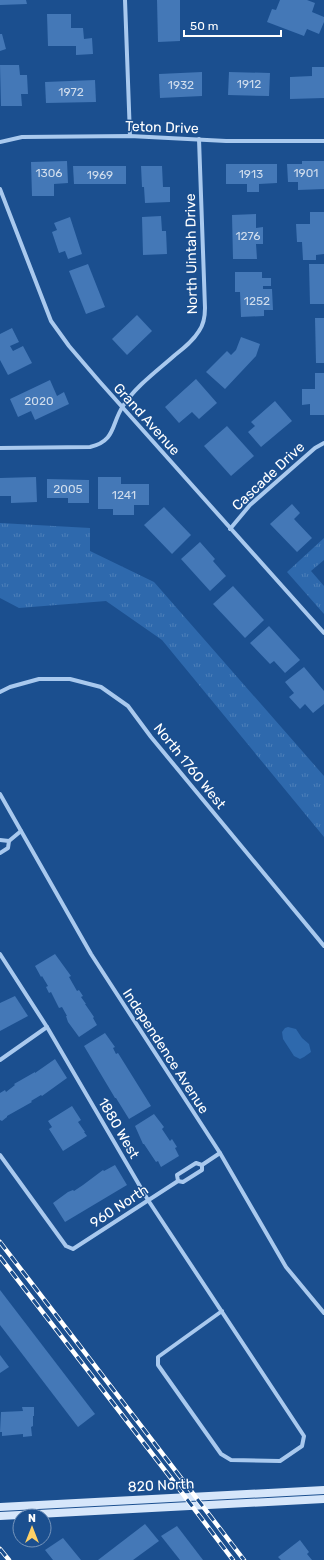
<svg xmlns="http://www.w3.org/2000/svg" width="324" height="1560" font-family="Rubik,sans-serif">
<defs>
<pattern id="grass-tufts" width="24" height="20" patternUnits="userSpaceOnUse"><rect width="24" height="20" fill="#2e69ad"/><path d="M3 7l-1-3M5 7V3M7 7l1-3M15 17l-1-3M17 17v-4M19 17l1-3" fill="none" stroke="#4d80b9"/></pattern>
</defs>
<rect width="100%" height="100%" fill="#1b4f8f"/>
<g fill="url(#grass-tufts)">
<path d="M0,523l90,5v23l64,31 170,194v61l-162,-197 -56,-39 -87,7 -19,-10z"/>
<path d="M324,538v22l-13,11 13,15v28l-37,-42z"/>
</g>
<path fill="#2e69ad" d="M288,1027l8,2 6,9 7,6 2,8 -7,5 -4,2 -6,-3 -11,-17 -1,-7 3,-4z"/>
<g fill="#4478b7">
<path d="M0,0h26l1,4 -27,1z"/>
<path d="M157,0h23v41l-22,1z"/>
<path d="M280,0h27l8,3 -3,9 12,5v5l-5,12 -12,-5 -3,7 -37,-14 5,-13 4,1z"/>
<path d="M47,14h24v14h12l1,11 8,-1 1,16 -17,1v-9h-28z"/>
<path d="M0,34h2l4,15 -6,2z"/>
<path d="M0,65h19l1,10h7l1,19h-7l1,12h-21z"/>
<path d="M312,67h12v31l-34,1v-22l22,-1z"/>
<path d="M202,72v24l-42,2 -1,-24z"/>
<path d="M229,72l41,1 -1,23 -41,-1z"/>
<path d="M95,80l1,22 -50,1 -1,-21z"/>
<path d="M67,161l1,22 -14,1v12h-22l-1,-34z"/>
<path d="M302,161h22v28l-26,1v-8h-10l-1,-18h15z"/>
<path d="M226,164h51v19l-18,1v8h-12v-8h-21z"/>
<path d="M73,166h53v18h-52z"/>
<path d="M141,166h21l1,21h7v15l-25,1 -1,-16h-2z"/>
<path d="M310,212h14v42l-8,1v5h-13l-1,-18h-5l-1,-18h14z"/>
<path d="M256,214v14l7,-1v17h-7l1,15h-24l-1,-44z"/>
<path d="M161,216l1,15h4l1,23 -24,1 -1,-38z"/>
<path d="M70,217l12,37 -14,5 -3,-8 -6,2 -7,-21 5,-2 -3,-7z"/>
<path d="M88,264l17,43 -19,7 -17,-43z"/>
<path d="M309,264h15v40h-14z"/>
<path d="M235,272h27v6h9v8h-8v3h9l1,21h-9v6l-23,1 -1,-25h-5z"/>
<path d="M137,315l15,16 -25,24 -15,-16z"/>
<path d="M315,318h9v45h-8z"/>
<path d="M12,328l7,14 -9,4 3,5 10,-5 9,17 -24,12 -8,-15v-26z"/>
<path d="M241,337l19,7 -4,12 -31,33 -19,-17 21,-21 4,4 5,-5z"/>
<path d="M315,373h9v42h-14v-11l-8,1v-16h13z"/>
<path d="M196,379l21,24 -18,16 -7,-7 -13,11 -14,-16z"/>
<path d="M50,380l7,16 7,-4 5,12 -34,16 -4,-9 -13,6 -8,-18z"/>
<path d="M275,401l17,20 -31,26 -13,-15 7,-6 -4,-4z"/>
<path d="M227,426l27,30 -23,20 -27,-30z"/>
<path d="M36,477l1,25 -26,1v-7h-11v-18z"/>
<path d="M98,477h23v7h28v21h-15v10h-21v-6h-15z"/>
<path d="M47,479l42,1v23h-21v-5h-21z"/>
<path d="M292,504l8,9 -6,6 18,19 -15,14 -27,-28z"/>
<path d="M164,507l27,28 -19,19 -28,-29z"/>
<path d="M200,542l15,17 -2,2 13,15 -16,15 -29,-32z"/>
<path d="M233,586l31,34 -19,18 -32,-34z"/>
<path d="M269,626l31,34 -15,13 -11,-12 -4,3 -20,-21z"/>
<path d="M304,667l20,24v13l-11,9 -8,-9 -5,5 -11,-12 5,-4 -9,-11z"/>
<path d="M55,954l16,22 -2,1 8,14 2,-1 4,6 -2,1 5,7h-1l9,13 -1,1 4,7 -18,12 -11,-15 -2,-6h1l-5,-9 -3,1 -8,-16 -2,1 -3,-6 2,-1 -6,-10 -1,1 -6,-11z"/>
<path d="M15,996l13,20 -28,15v-28z"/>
<path d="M105,1033l10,14 -2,1 3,6 2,-1 33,53 -22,13 -13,-21h-1l-31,-52z"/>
<path d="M55,1059l12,19 -25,18 -1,-1 -10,6 1,1 -25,14v1l-5,4 -2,-1v-27l5,-3 1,2 9,-7 -1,-1 21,-12v1z"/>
<path d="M72,1106l9,14 -3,2 7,10h-1l3,4 -24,15 -14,-22 3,-2 -4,-6z"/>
<path d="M154,1114l10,13 -2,2 8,12 2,-2 5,8 -2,1 4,8 -18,11 -3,-6 -2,1 -12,-18h-1l-8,-18z"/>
<path d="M115,1165l12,20 -62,37 -12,-19 15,-11 5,-2 1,1 9,-6 20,-15 1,1z"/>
<path d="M0,1290l95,124 -17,13 -78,-102z"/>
<path d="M0,1355l9,12 -9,6z"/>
<path d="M22,1407h12v9h-1v10l-2,1 1,9 -9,1v-3l-21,2v-4h-2l1,-20 22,-1z"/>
<path d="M145,1524l14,17 -26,19h-35z"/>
<path d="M177,1526l26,34h-23l-19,-24z"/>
<path d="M63,1538l18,22h-28l-8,-10z"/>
<path d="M300,1540l9,12 -2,2 5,6h-31l-3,-3z"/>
</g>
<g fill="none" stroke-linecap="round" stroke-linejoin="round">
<g stroke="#a9c9ee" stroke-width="4">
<path d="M125,0l5,136"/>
<path d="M0,142l22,-5 108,-1 96,5h98"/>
<path d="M0,189l51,132 18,25 30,35 225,252"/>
<path d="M0,448l90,-1c26,-6 21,-23 33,-41 13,-20 34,-35 52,-51 9,-7 18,-14 24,-24 5,-7 6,-15 6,-23l-6,-169"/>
<path d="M230,529l20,-24 65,-57 9,-5"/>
<path d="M0,692l10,-5 29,-8h31l31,8 27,19 23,31 173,209"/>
<path d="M0,794l91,160 129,199 66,114 38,46"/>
<path d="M0,840l9,1"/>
<path d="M0,853l8,-5 1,-7 12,-10"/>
<path d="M0,954l47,73 101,173 156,236 -2,10 -22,15 -49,-1 -10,-6 -63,-89v-8l64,-46"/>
<path d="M0,1060l47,-33"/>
<path d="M0,1155l66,91 7,3 105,-68 5,1 19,-12v-5"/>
<path d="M178,1181l-1,-6 19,-12 6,2 18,-12"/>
</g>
<g stroke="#d6e6fa" stroke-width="8">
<path d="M0,1507l324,-17"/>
<path d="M0,1516l324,-17"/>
</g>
<defs>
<g id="rail">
<path d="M0,1242l244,318"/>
<path d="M0,1257l167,216 66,87"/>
<path d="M0,1549l9,11"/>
</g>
</defs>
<use href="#rail" stroke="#fff" stroke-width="4.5"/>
<use href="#rail" stroke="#1b4f8f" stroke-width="3" stroke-dasharray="9" stroke-linecap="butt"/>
</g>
<g text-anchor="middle" stroke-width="3" stroke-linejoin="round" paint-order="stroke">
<g font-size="12" fill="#d0dded">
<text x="249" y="88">1912</text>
<text x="181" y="89">1932</text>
<text x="71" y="96">1972</text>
<text x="49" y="177">1306</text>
<text x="306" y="177">1901</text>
<text x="251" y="178">1913</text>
<text x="100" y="179">1969</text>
<text x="248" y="240">1276</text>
<text x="257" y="305">1252</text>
<text x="39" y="405">2020</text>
<text x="68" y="493">2005</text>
<text x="124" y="499">1241</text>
</g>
<g font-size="14" fill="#fff" stroke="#1b4f8f">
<text transform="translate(162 127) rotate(2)" y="5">Teton Drive</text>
<text transform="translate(191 254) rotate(-91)" y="5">North Uintah Drive</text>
<text transform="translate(147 419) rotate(48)" y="5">Grand Avenue</text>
<text transform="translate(268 476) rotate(-43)" y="5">Cascade Drive</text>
<text transform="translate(190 766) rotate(51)" y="5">North 1760 West</text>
<text transform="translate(166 1051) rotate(57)" y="5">Independence Avenue</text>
<text transform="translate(119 1128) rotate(60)" y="5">1880 West</text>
<text transform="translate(119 1206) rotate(-33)" y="5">960 North</text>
<text transform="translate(161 1485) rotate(-3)" y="5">820 North</text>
</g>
</g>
<g transform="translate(32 1528)"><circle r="19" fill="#1b4f8f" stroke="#7695bc"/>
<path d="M0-3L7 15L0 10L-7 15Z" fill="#ffd166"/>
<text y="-6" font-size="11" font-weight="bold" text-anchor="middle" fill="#ffffff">N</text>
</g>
<path d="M184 30v6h97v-6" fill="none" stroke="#ffffff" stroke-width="2"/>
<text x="190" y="30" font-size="12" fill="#ffffff" stroke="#1b4f8f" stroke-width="3" paint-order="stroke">50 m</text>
</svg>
